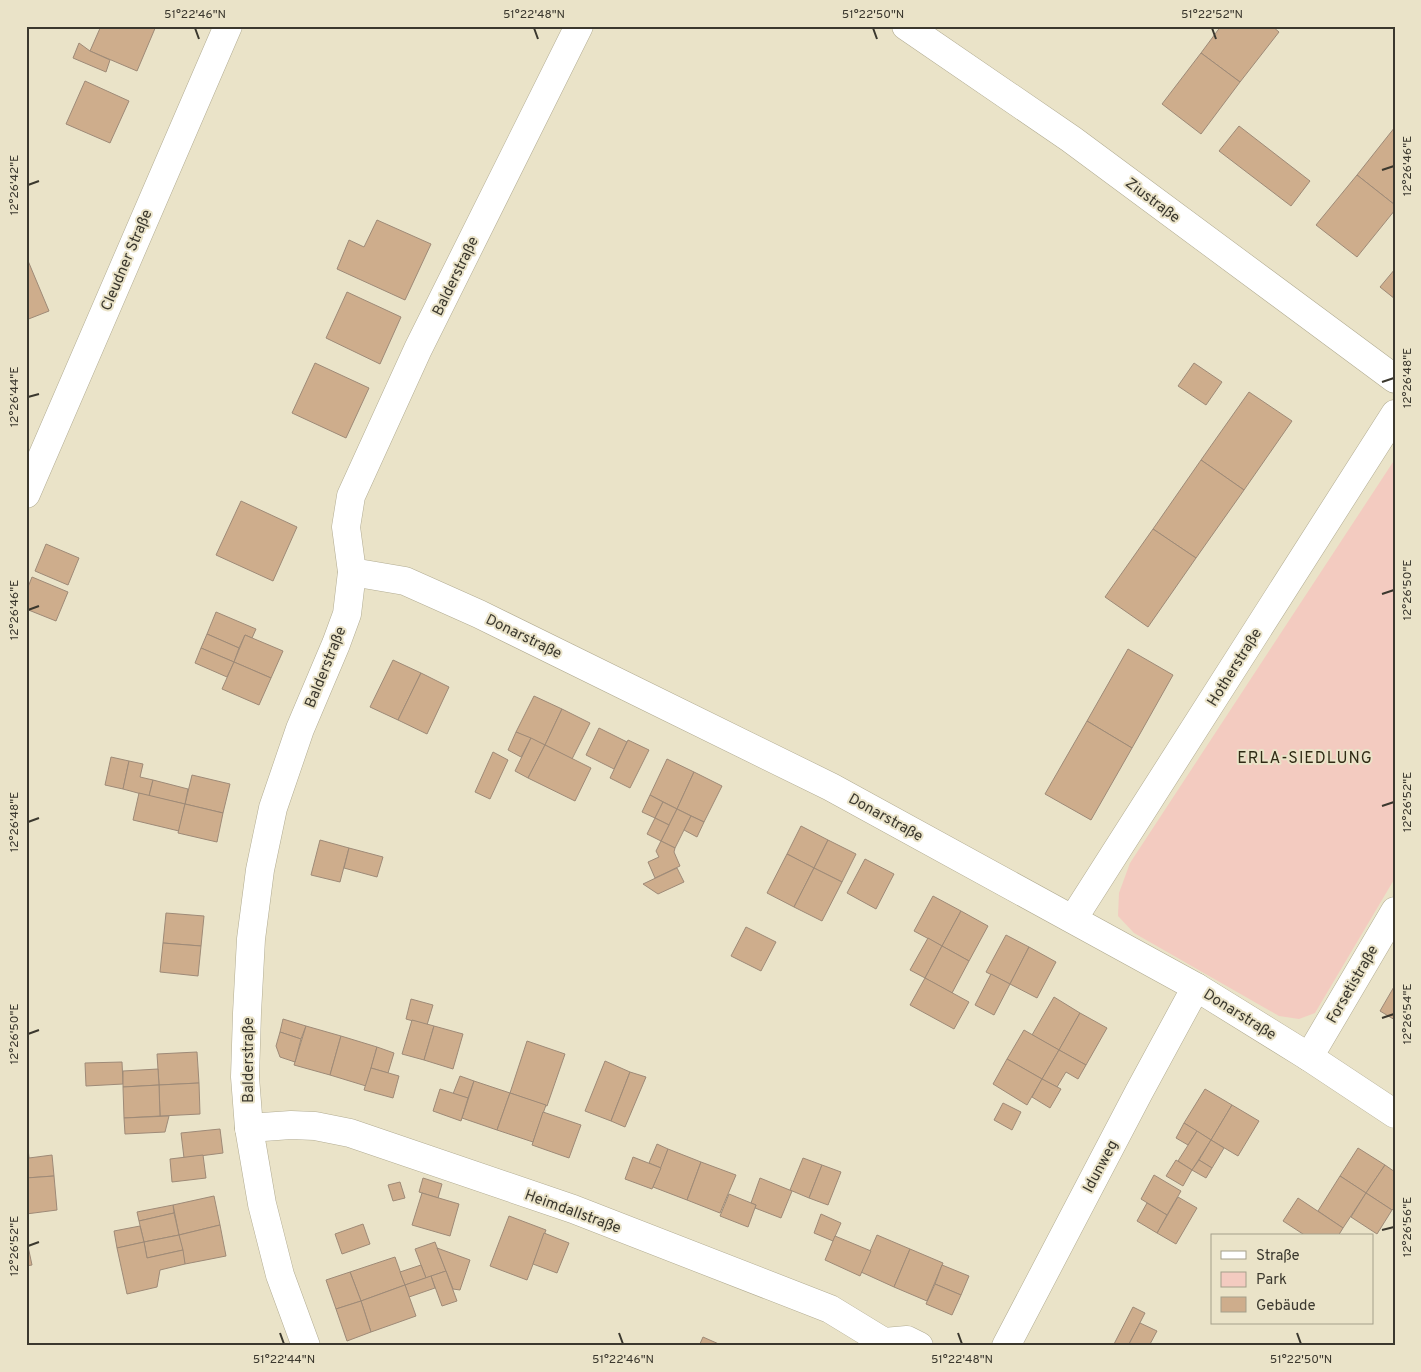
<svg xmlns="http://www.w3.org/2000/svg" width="1421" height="1372" font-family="Overpass,sans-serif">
<rect width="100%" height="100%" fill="#eae3c8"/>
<path fill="#f3cbc0" d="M1395,459v419l-80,135 -16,6 -20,-3 -145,-83 -16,-17 1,-23 11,-30z"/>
<g fill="#cead8c" stroke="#9e8a77">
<path d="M101,26h55l-19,45 -47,-20z"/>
<path d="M1221,26h51l7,6 -39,50 -39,-29z"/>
<path d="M79,43l11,8 20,9 -4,12 -33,-14z"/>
<path d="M1201,53l39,29 -39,52 -39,-30z"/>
<path d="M85,81l44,20 -19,42 -44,-19z"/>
<path d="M1239,126l71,55 -19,25 -72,-55z"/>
<path d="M1395,127v78l-38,-30z"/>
<path d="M1357,175l38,30v5l-38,47 -41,-32z"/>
<path d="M377,220l54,24 -26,56 -68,-31 12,-29 15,7z"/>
<path d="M26,256l23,55 -23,9z"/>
<path d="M1395,269v30l-15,-12z"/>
<path d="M347,292l54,25 -21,47 -54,-26z"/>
<path d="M315,363l54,25 -23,50 -54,-25z"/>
<path d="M1194,363l28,19 -16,23 -28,-19z"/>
<path d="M1249,392l43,29 -48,69 -43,-30z"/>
<path d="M1201,460l43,30 -48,68 -43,-29z"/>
<path d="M241,501l56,26 -24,54 -57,-26z"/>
<path d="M1153,529l43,29 -48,69 -43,-30z"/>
<path d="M46,544l33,14 -11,27 -33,-14z"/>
<path d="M32,577l36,15 -12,29 -30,-12v-17z"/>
<path d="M216,612l40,17 -4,9 -7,-3 -6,13 -32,-14z"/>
<path d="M207,634l32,14 -5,14 -33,-14z"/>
<path d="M245,635l38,16 -12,27 -37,-16z"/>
<path d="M201,648l33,14 -7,15 -32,-14z"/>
<path d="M1128,649l45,26 -41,73 -45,-27z"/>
<path d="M393,660l28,13 -23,47 -28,-13z"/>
<path d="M234,662l37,16 -12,27 -37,-16z"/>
<path d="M421,673l28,14 -22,47 -29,-14z"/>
<path d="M534,696l28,13 -17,36 -29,-13z"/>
<path d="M562,709l28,14 -18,36 -27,-14z"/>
<path d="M1087,721l45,27 -41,72 -46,-26z"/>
<path d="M599,728l28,14 -13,27 -28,-14z"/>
<path d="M516,732l15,6 -10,19 -13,-7z"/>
<path d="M531,738l14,7 -17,33 -13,-7z"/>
<path d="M628,740l21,10 -19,38 -20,-10z"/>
<path d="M545,745l46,23 -16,33 -47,-23z"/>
<path d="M493,752l15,8 -18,39 -15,-7z"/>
<path d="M111,757l18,4 -6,28 -18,-4z"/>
<path d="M667,759l27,13 -17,37 -27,-14z"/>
<path d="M129,761l14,3 -3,13 13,3 -4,16 -26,-7z"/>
<path d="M694,772l28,14 -18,36 -27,-13z"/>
<path d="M192,775l38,9 -7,29 -38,-9z"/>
<path d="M153,780l35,9 -3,15 -36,-8z"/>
<path d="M139,793l46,11 -6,27 -46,-11z"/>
<path d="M650,795l13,7 -8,16 -13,-6z"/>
<path d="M663,802l14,7 -8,16 -14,-7z"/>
<path d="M185,804l38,9 -6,29 -39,-9z"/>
<path d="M677,809l14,7 -16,32 -14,-7z"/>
<path d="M691,816l13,6 -7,15 -13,-7z"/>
<path d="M655,818l14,7 -8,16 -14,-7z"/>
<path d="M801,826l27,14 -14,28 -27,-14z"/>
<path d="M320,840l29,8 -9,34 -29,-7z"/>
<path d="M828,840l28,14 -14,28 -28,-14z"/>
<path d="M661,841l14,7 -1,4 6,14 -25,12 -7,-16 11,-5 -3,-6z"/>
<path d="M349,848l34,9 -6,20 -33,-9z"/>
<path d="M787,854l27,14 -20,39 -27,-14z"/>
<path d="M865,859l29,15 -18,35 -29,-16z"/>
<path d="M677,868l7,14 -26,12 -15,-10z"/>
<path d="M814,868l28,14 -20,39 -28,-14z"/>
<path d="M933,896l28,15 -19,35 -28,-15z"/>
<path d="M961,911l27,15 -19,35 -27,-15z"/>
<path d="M166,913l38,3 -3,30 -38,-3z"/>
<path d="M746,927l30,15 -15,29 -30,-15z"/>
<path d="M1006,935l23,12 -19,37 -24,-12z"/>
<path d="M928,938l14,8 -17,32 -15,-8z"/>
<path d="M163,943l38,3 -3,30 -38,-4z"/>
<path d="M942,946l27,15 -17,32 -27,-15z"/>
<path d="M1029,947l27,15 -19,36 -27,-14z"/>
<path d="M991,974l19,10 -16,31 -19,-10z"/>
<path d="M925,978l44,24 -15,27 -44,-24z"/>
<path d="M1395,985v35l-15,-9z"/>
<path d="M1054,997l26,16 -21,37 -27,-15z"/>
<path d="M411,999l22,6 -6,20 -21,-6z"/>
<path d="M1080,1013l27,15 -21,37 -27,-15z"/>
<path d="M283,1019l23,7 -5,13 -21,-7z"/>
<path d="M412,1020l22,6 -10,34 -22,-6z"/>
<path d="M306,1026l35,10 -11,39 -36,-10z"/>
<path d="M434,1026l29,8 -10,35 -29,-9z"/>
<path d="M1024,1030l35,20 -17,29 -35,-20z"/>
<path d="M280,1032l21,7 -6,23 -15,-5 -4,-11z"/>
<path d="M341,1036l36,11 -11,39 -36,-11z"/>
<path d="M527,1041l38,13 -18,52 -37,-13z"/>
<path d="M377,1047l17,6 -6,20 -17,-5z"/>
<path d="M1059,1050l27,15 -8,14 -12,-7 -9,15 -15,-8z"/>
<path d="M197,1052l2,31 -40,2 -2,-31z"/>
<path d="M1007,1059l35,20 -15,26 -34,-21z"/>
<path d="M605,1061l25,11 -19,49 -26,-10z"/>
<path d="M122,1062l1,22 -37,2 -1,-23z"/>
<path d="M371,1068l28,8 -6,22 -29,-8z"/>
<path d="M158,1069l1,16 -36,2v-16z"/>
<path d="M630,1072l16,5 -21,50 -14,-6z"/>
<path d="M460,1076l14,5 -6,17 -15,-4z"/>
<path d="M1042,1079l19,10 -11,19 -18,-11z"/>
<path d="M474,1081l36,12 -13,37 -35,-12z"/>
<path d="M199,1083l1,31 -40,2 -1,-31z"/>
<path d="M159,1085l1,31 -36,2 -1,-31z"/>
<path d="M440,1089l28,9 -7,23 -28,-10z"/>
<path d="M1205,1089l27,16 -21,35 -27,-17z"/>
<path d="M510,1093l36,12 -13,37 -36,-12z"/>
<path d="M1003,1103l18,9 -9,18 -18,-10z"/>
<path d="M1232,1105l27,16 -21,35 -27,-16z"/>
<path d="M543,1112l38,13 -12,33 -37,-13z"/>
<path d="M169,1116l-4,16 -40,2 -1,-16z"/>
<path d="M1184,1123l13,8 -9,14 -12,-7z"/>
<path d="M26,1128l3,30 23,-3 2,21 -28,2z"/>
<path d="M220,1129l3,24 -39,5 -3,-25z"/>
<path d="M1197,1131l14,9 -19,30 -14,-9z"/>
<path d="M1211,1140l13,8 -12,20 -13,-8z"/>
<path d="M657,1144l11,5 -7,19 -12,-5z"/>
<path d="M1358,1148l27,17 -19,28 -26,-17z"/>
<path d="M668,1149l33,13 -14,38 -34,-13z"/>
<path d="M203,1155l3,23 -34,4 -2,-23z"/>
<path d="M633,1157l28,11 -9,21 -27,-10z"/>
<path d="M803,1158l19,7 -13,33 -19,-8z"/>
<path d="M1176,1160l16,10 -9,16 -17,-10z"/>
<path d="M1199,1160l13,8 -6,10 -14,-8z"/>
<path d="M701,1162l35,13 -16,38 -33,-13z"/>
<path d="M822,1165l19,7 -13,33 -19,-7z"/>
<path d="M1385,1165l10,7v35l-3,3 -26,-17z"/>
<path d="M1154,1175l27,16 -14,24 -26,-16z"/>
<path d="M54,1176l3,34 -31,4v-36z"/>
<path d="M1340,1176l26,17 -23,35 -25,-17z"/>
<path d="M423,1178l19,6 -4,14 -19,-6z"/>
<path d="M760,1178l32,13 -11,27 -26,-10 1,-3 -5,-2z"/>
<path d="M400,1182l5,16 -12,3 -5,-16z"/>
<path d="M422,1193l37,11 -9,32 -38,-11z"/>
<path d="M1366,1193l26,17 -15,24 -26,-17z"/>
<path d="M729,1194l27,11 -8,22 -28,-11z"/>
<path d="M214,1196l6,29 -41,10 -6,-30z"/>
<path d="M1178,1197l19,11 -21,36 -19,-11z"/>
<path d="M1298,1198l45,30 -5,8h-32l-23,-15z"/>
<path d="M1147,1203l20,12 -10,18 -20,-12z"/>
<path d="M173,1205l1,8 -35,8 -2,-9z"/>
<path d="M174,1213l5,22 -35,7 -5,-21z"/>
<path d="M821,1214l20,9 -8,18 -19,-8z"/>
<path d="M509,1216l37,14 -19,50 -37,-14z"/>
<path d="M363,1224l7,20 -28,10 -7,-20z"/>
<path d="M220,1225l6,31 -41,8 -6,-29z"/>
<path d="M140,1226l4,16 -27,6 -3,-17z"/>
<path d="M544,1233l25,10 -12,30 -24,-9z"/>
<path d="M179,1235l4,15 -36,8 -3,-16z"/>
<path d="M877,1235l33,14 -16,38 -33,-15z"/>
<path d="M835,1236l36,15 -11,25 -35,-16z"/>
<path d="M26,1237l6,28 -6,1z"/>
<path d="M144,1242l3,16 36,-8 2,14 -25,6 -3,17 -30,7 -10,-46z"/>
<path d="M435,1242l11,29 -20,7 -11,-29z"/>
<path d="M437,1248l33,12 -10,30 -7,-1z"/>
<path d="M910,1249l33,14 -16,38 -33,-14z"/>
<path d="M395,1257l10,28 -44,16 -11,-29z"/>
<path d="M421,1265l5,13 -21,7 -5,-13z"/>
<path d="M942,1265l27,11 -8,19 -26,-11z"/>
<path d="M446,1271l11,30 -15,5 -11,-30z"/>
<path d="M350,1272l11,29 -25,8 -10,-29z"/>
<path d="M431,1276l4,12 -26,9 -4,-12z"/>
<path d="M935,1284l26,11 -9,20 -26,-11z"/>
<path d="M405,1285l11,31 -45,16 -10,-31z"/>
<path d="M361,1301l10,31 -24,9 -11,-32z"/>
<path d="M1133,1307l12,6 -17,33h-15z"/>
<path d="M1140,1323l17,8 -8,15h-21z"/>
<path d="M703,1337l18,8v1h-22z"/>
</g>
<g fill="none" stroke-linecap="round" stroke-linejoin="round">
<defs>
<g id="street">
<path d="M906,26l165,113 324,240"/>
<path d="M26,494l202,-468"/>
<path d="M352,572l53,9 74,33 352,173 365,200 113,70 86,57"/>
<path d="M1073,919l322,-505"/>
<path d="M1309,1057l86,-146"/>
<path d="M249,1128l42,-3 24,1 35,7 223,76 257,100 54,33 23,-2 12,6"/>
<path d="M306,1346l-26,-71 -18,-71 -13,-76 -4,-51 2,-64 4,-74 9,-69 13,-62 27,-79 36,-85 11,-30 5,-42 -6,-45 5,-31 67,-147 161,-323"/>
<path d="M1006,1346l133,-254 57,-105"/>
</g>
</defs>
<use href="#street" stroke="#b2ac92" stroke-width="29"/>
<use href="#street" stroke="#fff" stroke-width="28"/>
</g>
<path fill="none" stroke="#3b382e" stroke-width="2" d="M195,28l4,11M534,28l4,11M873,28l4,11M1212,28l4,11M1382,170l12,-4M28,185l11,-4M1382,382l12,-4M28,397l11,-3M1382,594l12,-4M28,610l11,-4M1382,806l12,-4M28,822l11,-4M1382,1018l12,-4M28,1034l11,-4M1382,1230l12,-3M28,1246l11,-4M280,1333l4,11M619,1333l4,11M958,1333l4,11M1297,1333l4,11"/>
<g text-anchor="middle" stroke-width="4" stroke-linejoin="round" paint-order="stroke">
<g font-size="15" fill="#3b382e" stroke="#eae3c8">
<text transform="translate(1153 200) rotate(37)" y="5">Ziustraße</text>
<text transform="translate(126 260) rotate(-67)" y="5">Cleudner Straße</text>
<text transform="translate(455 276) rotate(-64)" y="5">Balderstraße</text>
<text transform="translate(524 636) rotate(26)" y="5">Donarstraße</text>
<text transform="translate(325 667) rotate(-68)" y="5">Balderstraße</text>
<text transform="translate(1234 667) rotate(-58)" y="5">Hotherstraße</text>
<text transform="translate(886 817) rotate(29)" y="5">Donarstraße</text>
<text transform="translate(1352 984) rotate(-60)" y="5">Forsetistraße</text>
<text transform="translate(1240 1014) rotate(32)" y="5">Donarstraße</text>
<text transform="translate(248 1060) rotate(-90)" y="5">Balderstraße</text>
<text transform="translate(1100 1166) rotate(-62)" y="5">Idunweg</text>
<text transform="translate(573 1211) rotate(20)" y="5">Heimdallstraße</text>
</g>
<g font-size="16" letter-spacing="1" fill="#302b15" stroke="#eae3c8">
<text x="1305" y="763">ERLA-SIEDLUNG</text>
</g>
</g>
<rect width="1421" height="1372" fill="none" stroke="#eae3c8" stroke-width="55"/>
<rect x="1211" y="1234" width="162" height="90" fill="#eae3c8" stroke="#a49f8a"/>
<rect x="1221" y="1251" width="25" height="8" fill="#ffffff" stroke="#a49f8a"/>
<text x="1256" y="1260" font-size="15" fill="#3b382e">Straße</text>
<rect x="1221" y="1272" width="25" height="15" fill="#f3cbc0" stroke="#a49f8a"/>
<text x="1256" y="1284" font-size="15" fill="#3b382e">Park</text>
<rect x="1221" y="1297" width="25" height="15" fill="#cead8c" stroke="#a49f8a"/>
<text x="1256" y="1310" font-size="15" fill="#3b382e">Gebäude</text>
<rect x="28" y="28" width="1366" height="1316" fill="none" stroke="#3b382e" stroke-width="2"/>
<g font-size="12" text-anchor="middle" fill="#3b382e">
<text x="195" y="18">51°22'46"N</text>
<text x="534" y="18">51°22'48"N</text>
<text x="873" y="18">51°22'50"N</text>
<text x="1212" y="18">51°22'52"N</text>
<text transform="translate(1407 166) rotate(-90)" y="4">12°26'46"E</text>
<text transform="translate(14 185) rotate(-90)" y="4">12°26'42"E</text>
<text transform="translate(1407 378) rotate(-90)" y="4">12°26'48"E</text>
<text transform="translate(14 397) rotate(-90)" y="4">12°26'44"E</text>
<text transform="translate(1407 590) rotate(-90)" y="4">12°26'50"E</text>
<text transform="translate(14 610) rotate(-90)" y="4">12°26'46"E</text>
<text transform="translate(1407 802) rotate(-90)" y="4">12°26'52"E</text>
<text transform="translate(14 822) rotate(-90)" y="4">12°26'48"E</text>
<text transform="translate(1407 1014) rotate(-90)" y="4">12°26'54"E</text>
<text transform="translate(14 1034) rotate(-90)" y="4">12°26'50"E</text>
<text transform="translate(1407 1227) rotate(-90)" y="4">12°26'56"E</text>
<text transform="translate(14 1246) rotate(-90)" y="4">12°26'52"E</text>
<text x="284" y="1363">51°22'44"N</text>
<text x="623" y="1363">51°22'46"N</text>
<text x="962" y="1363">51°22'48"N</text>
<text x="1301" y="1363">51°22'50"N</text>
</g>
</svg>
